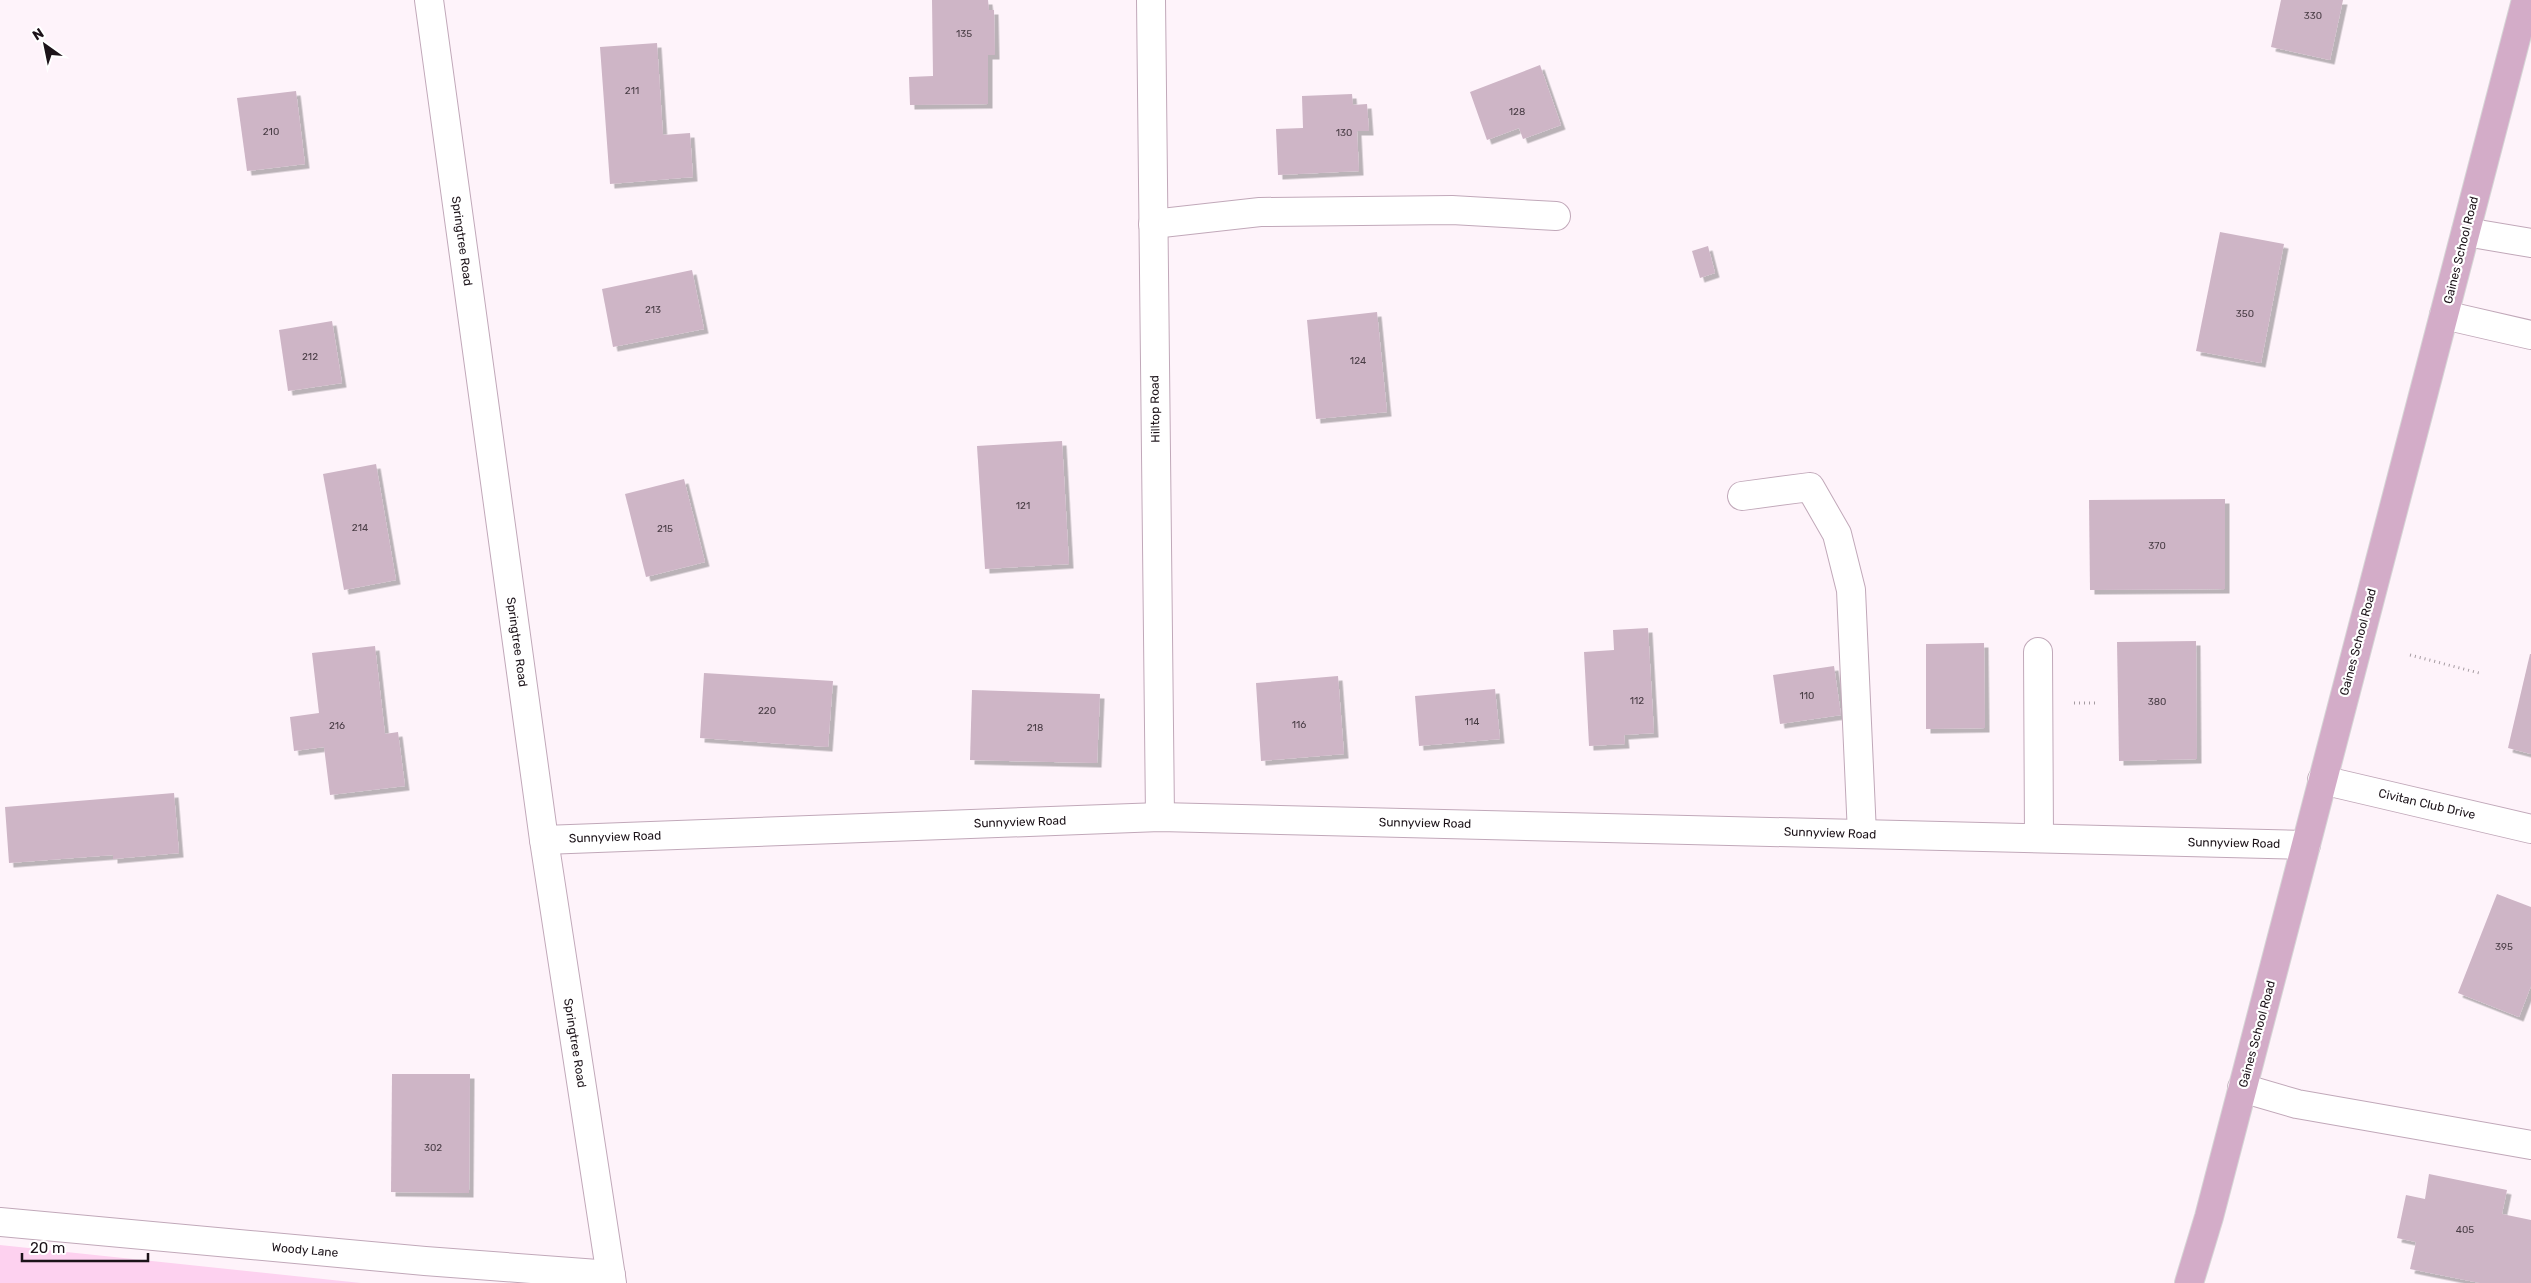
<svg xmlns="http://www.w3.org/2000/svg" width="2531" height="1283" font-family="Rubik,sans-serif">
<defs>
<filter id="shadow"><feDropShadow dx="4.5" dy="4.5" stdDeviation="0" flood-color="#0004"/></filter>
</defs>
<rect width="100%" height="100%" fill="#fef3fa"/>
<path fill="#fdd1ef" d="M0,1245l361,38h-361z"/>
<g fill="#ceb5c6" filter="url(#shadow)">
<path d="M932,0h56l1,10h5l1,45h-7v49l-78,1 -1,-28 24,-1z"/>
<path d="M2281,0h62l-13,60 -59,-13z"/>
<path d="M657,43l6,92 27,-2 3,44 -83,7 -10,-137z"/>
<path d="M1540,65l21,60 -38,14 -4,-11 -32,12 -17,-48z"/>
<path d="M296,91l9,73 -58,7 -10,-73z"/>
<path d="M1352,94l1,11 14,-1 2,27h-12l2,40 -81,4 -2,-46 27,-1 -1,-32z"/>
<path d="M2220,232l64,12 -23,119 -65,-12z"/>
<path d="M1708,246l7,27 -15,5 -8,-27z"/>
<path d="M692,270l12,59 -91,18 -11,-58z"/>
<path d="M1377,312l10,100 -71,7 -9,-99z"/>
<path d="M332,321l10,62 -54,8 -9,-61z"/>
<path d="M1062,441l7,123 -84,5 -8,-123z"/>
<path d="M376,464l20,116 -52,10 -21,-116z"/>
<path d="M684,479l21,83 -59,15 -21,-83z"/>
<path d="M2225,499v90l-135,1 -1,-90z"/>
<path d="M1648,628l6,105 -30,2 1,9 -36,2 -5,-94 30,-2 -1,-20z"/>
<path d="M2196,641l1,118 -78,2 -2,-119z"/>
<path d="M1984,643l1,85 -59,1v-85z"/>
<path d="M375,646l10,88 13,-2 7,54 -75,9 -6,-48 -30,4 -4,-34 29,-4 -7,-60z"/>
<path d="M2530,654h1v100l-23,-6z"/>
<path d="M1834,666l7,49 -61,9 -7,-49z"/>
<path d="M704,673l129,8 -5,66 -128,-9z"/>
<path d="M1338,676l6,78 -83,7 -5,-78z"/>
<path d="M1495,689l5,50 -81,7 -4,-50z"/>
<path d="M972,690l128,4 -3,69 -127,-3z"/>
<path d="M174,793l5,60 -66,6v-4l-104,8 -4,-56z"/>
<path d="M2497,894l34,13v79l-12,31 -61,-24z"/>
<path d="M392,1074h78l-1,119 -78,-1z"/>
<path d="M2429,1174l78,16 -5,24 29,6v63h-51l-70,-14 6,-27 -19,-4 9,-43 19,4z"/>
</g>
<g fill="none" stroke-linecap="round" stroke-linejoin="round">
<defs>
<g id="minor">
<path d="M429,0l115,840 68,443"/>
<path d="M1151,0l9,817"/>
<path d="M1153,224l107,-12 192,-2 104,6"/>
<path d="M2466,232l65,11"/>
<path d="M2444,315l87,20"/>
<path d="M1742,496l68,-9 27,47 14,56 11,244"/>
<path d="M2038,652l1,186"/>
<path d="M2322,780l209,49"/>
<path d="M544,840l616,-23 1146,28"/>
<path d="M2242,1088l55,16 234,41"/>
<path d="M0,1222l425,39 186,14"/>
</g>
<path id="major" d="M2189,1283l20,-66 317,-1217"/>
</defs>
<use href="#minor" stroke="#c1a8b9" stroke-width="30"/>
<use href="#major" stroke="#d6d5d6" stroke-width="30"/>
<g stroke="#a59ba1" stroke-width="3" stroke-dasharray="1 4" stroke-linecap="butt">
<path d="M2410,655l69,18"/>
<path d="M2074,703h21"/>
</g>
<use href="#minor" stroke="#fff" stroke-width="28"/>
<use href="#major" stroke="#d3acc8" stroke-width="28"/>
</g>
<g text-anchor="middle" stroke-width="4.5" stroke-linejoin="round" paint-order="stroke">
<g font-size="10" fill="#483c44">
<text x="2313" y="19">330</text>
<text x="964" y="37">135</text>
<text x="632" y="94">211</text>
<text x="1517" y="115">128</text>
<text x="271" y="135">210</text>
<text x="1344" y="136">130</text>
<text x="653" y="313">213</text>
<text x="2245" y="317">350</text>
<text x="310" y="360">212</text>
<text x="1358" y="364">124</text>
<text x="1023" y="509">121</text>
<text x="360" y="531">214</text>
<text x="665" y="532">215</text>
<text x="2157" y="549">370</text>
<text x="1807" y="699">110</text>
<text x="1637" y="704">112</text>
<text x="2157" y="705">380</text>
<text x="767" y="714">220</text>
<text x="1472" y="725">114</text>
<text x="1299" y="728">116</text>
<text x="337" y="729">216</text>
<text x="1035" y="731">218</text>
<text x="2504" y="950">395</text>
<text x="433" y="1151">302</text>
<text x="2465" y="1233">405</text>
</g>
<g font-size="12" fill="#1c1319" stroke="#fff">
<text transform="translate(462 241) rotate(82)" y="4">Springtree Road</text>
<text transform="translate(2461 250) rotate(-76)" y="4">Gaines School Road</text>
<text transform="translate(1155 409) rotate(-91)" y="4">Hilltop Road</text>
<text transform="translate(517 642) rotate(82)" y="4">Springtree Road</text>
<text transform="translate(2358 642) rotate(-75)" y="4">Gaines School Road</text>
<text transform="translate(2427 804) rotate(13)" y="4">Civitan Club Drive</text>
<text transform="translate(1020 822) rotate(-2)" y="4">Sunnyview Road</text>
<text transform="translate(1425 823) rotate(1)" y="4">Sunnyview Road</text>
<text transform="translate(1830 833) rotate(2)" y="4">Sunnyview Road</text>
<text transform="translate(615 837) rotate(-2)" y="4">Sunnyview Road</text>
<text transform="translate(2234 843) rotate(1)" y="4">Sunnyview Road</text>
<text transform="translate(2257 1034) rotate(-75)" y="4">Gaines School Road</text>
<text transform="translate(575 1043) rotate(81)" y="4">Springtree Road</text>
<text transform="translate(305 1250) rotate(5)" y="4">Woody Lane</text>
</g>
</g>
<g transform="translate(45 45) rotate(327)" stroke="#ffffff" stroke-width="4" paint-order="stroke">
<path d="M0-4L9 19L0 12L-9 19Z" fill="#1c1319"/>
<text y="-8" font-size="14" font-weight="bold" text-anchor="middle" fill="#1c1319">N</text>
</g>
<path d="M22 1253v8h126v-8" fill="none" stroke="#1c1319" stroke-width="2.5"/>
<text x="30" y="1253" font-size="15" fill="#1c1319" stroke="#ffffff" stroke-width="4" paint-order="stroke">20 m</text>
</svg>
